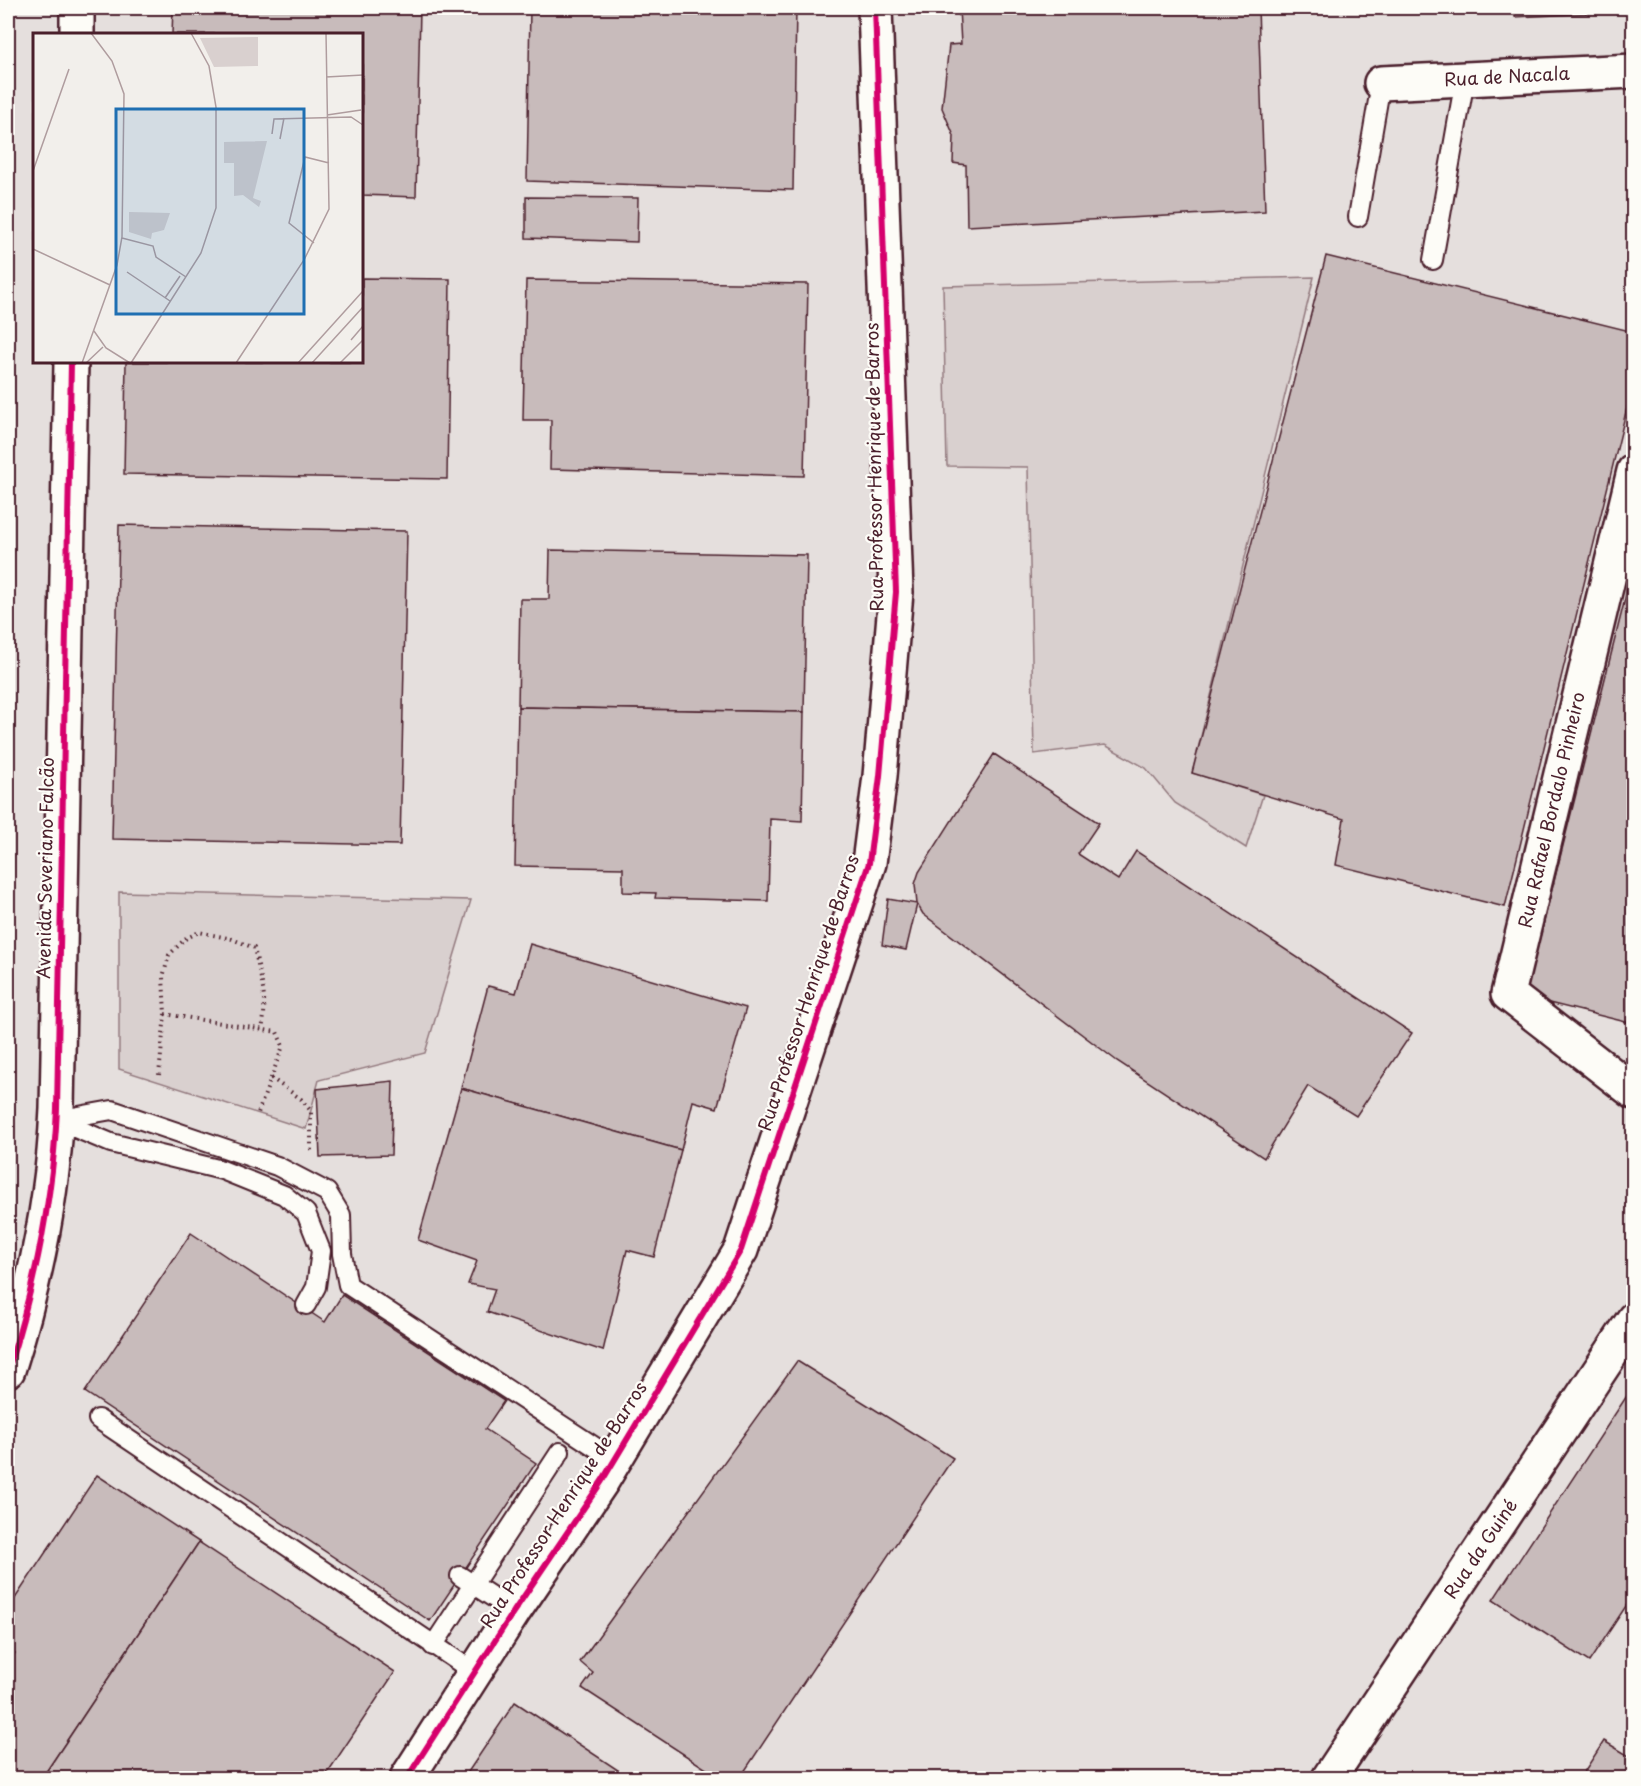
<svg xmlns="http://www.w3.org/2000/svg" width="1641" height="1786" font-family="'Playpen Sans',sans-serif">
<rect width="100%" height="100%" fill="#f2efeb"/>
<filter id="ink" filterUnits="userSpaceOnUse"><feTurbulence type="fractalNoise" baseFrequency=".0167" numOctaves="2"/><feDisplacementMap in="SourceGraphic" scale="12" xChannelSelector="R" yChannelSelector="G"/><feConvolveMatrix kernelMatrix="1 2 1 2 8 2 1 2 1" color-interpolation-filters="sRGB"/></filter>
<g filter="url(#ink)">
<path fill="#e5dfdd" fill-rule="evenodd" d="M8,8h1625v1770h-1625zM34,34h328v328h-328z"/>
<g fill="#d9d0cf" stroke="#92787d" stroke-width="1.5">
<path d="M1314,277l-122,496 71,22 -17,53 -71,-45 -29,-35 -41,-23 -71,9 -6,-287 -81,-1 -4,-180z"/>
<path d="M119,892l352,8 -46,153 -106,27 -13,49 -187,-60z"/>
</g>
<g fill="#c8bbbb" stroke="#4a1f2b" stroke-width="1.5">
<path d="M173,8h247l-4,189 -54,-2v-161h-190z"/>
<path d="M530,8h266l-3,182 -266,-9z"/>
<path d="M959,8h299l7,203 -298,15 -1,-61 -13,-2 1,-27 -12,-28 7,-63 12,-1z"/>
<path d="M1515,8h119v3l-119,6z"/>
<path d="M526,197l112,1 -1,44 -111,-4z"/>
<path d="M1326,256l308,76v47l-129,528 -169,-42 8,-46 -152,-46z"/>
<path d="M362,278l88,1 -3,200 -323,-5 2,-112h236z"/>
<path d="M526,280l282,4 -4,192 -254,-7 1,-49h-28z"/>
<path d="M119,525l288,6 -7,314 -288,-6z"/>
<path d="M550,550l257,5 -3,157 -286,-5 2,-108h29z"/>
<path d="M1634,563v461l-109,-27z"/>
<path d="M518,707l286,5 -2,109 -32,-2 -2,82 -113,-3 1,-5 -33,-1v-24l-108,-2z"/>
<path d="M994,754l105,69 -21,31 40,26 18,-29 276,182 -56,83 -48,-30 -44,72 -147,-97 -194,-147 -6,-10 -2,-20 4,-12z"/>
<path d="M888,899l29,5 -11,46 -24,-5z"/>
<path d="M530,944l216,64 -29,100 -24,-7 -12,49 -220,-62 27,-102 28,7z"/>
<path d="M393,1081l-2,74 -71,2 -3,-68z"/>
<path d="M461,1088l220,62 -27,107 -27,-7 -24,101 -116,-39 8,-23 -27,-5 9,-23 -59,-21z"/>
<path d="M191,1233l134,89 17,-27 162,106 -19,28 51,34 -106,158 -345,-229z"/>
<path d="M797,1361l156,97 -213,320h-20l-138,-90 11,-15 -13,-11z"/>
<path d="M1634,1385v209l-45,68 -96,-62z"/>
<path d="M97,1475l102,67 -157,236h-34v-113l7,-12 -7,-5v-39z"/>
<path d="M199,1542l196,130 -71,106h-282z"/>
<path d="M515,1702l115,76h-166z"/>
<path d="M1604,1741l30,18v19h-54z"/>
</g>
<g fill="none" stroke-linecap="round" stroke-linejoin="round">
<defs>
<g id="service">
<path d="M1358,217l23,-134"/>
<path d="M1433,260l32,-181"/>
<path d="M56,1120l56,-10 165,56 50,26 14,23 1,39 6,31 267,175"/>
<path d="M56,1120l55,23 111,27 62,25 22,18 15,38 -5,36 -10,18"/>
<path d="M98,1419l376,253"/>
<path d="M460,1576l54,35"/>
<path d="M433,1646l127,-194"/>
</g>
<g id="minor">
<path d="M1381,83l253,-12"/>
<path d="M1634,471l-126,523 126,98"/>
<path d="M407,1778l107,-167 88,-130 139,-231 128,-387 11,-87 16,-184 -21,-584"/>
<path d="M1329,1778l305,-459"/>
</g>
<g id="tertiary">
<path d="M77,34v-26"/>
<path d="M8,1370c27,-85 45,-172 49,-261l14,-747"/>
</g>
</defs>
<use href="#service" stroke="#4a1f2b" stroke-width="22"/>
<use href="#minor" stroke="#4a1f2b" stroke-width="38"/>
<use href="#tertiary" stroke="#4a1f2b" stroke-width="38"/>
<g stroke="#4a1f2b" stroke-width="4" stroke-dasharray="1.5 4.5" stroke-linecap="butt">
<path d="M165,1014l112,18 6,14 -25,67"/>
<path d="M159,1075l6,-61 -2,-37 6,-22 16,-16 14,-7 33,7 22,9c7,32 14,49 8,82"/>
<path d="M271,1078l30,21 10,12v41"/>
</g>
<use href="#service" stroke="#fdfcf7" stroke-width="18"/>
<use href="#minor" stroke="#fdfcf7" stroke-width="33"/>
<use href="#tertiary" stroke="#fdfcf7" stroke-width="33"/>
<defs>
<g id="cycleway">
<path d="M8,1370c27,-85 45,-172 49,-261l14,-747"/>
<path d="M407,1778l107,-167 88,-130 139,-231 128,-387 11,-87 16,-184 -21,-584"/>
</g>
</defs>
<use href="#cycleway" stroke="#fdfcf7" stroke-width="10"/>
<use href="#cycleway" stroke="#d6006c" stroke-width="6"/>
</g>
</g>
<g text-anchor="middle" stroke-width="4.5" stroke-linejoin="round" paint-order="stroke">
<g font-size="18" fill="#4a1f2b" stroke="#fdfcf7">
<text transform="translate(1507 77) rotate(-3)" y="6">Rua de Nacala</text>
<text transform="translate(875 467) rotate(-91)" y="6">Rua Professor Henrique de Barros</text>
<text transform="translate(1552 810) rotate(-77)" y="6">Rua Rafael Bordalo Pinheiro</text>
<text transform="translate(46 868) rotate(-89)" y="6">Avenida Severiano Falcão</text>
<text transform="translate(809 993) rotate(-72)" y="6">Rua Professor Henrique de Barros</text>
<text transform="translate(564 1505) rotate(-57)" y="6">Rua Professor Henrique de Barros</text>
<text transform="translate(1481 1549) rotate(-56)" y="6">Rua da Guiné</text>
</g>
</g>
<g transform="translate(33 33)">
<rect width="330" height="330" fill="#f2efeb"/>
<path d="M225,4v29l-44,1 -14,-29zM234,108l-14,57 8,3 -2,6 -16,-12 -9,1v-33h-10v-21zM96,179h1l40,1 -6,17 -12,3 -1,6 -22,-7z" fill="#d9d0cf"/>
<path fill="none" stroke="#af9c9e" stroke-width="1.5" d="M293,44l37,-2M294,82l34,-5M239,101l2,-15 77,-2 12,8M247,106l4,-21M0,138l36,-102M89,205l31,8 3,11 30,20M281,210l-25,-20 16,-66 24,6M0,216l77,36M94,239l43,29M132,265l15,-22M61,298l12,17 24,15M318,307l12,-14M49,330l35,-98 5,-28 2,-143 -12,-33 -21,-28M53,330l17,-16M98,330l70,-110 15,-45v-101l-7,-41 -18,-33M203,330l68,-103 25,-51 -3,-176M265,330l65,-72M279,330l51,-56M307,330l23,-23"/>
<path fill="#1f6fb2" fill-opacity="0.15" stroke="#1f6fb2" stroke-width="3" d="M83,76h188v205h-188z"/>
<rect width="330" height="330" fill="none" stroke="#4a1f2b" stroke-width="3"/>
</g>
<rect width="1641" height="1786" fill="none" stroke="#fdfcf7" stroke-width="30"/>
<rect x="15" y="15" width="1611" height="1756" fill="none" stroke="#4a1f2b" stroke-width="2" filter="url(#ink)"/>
</svg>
